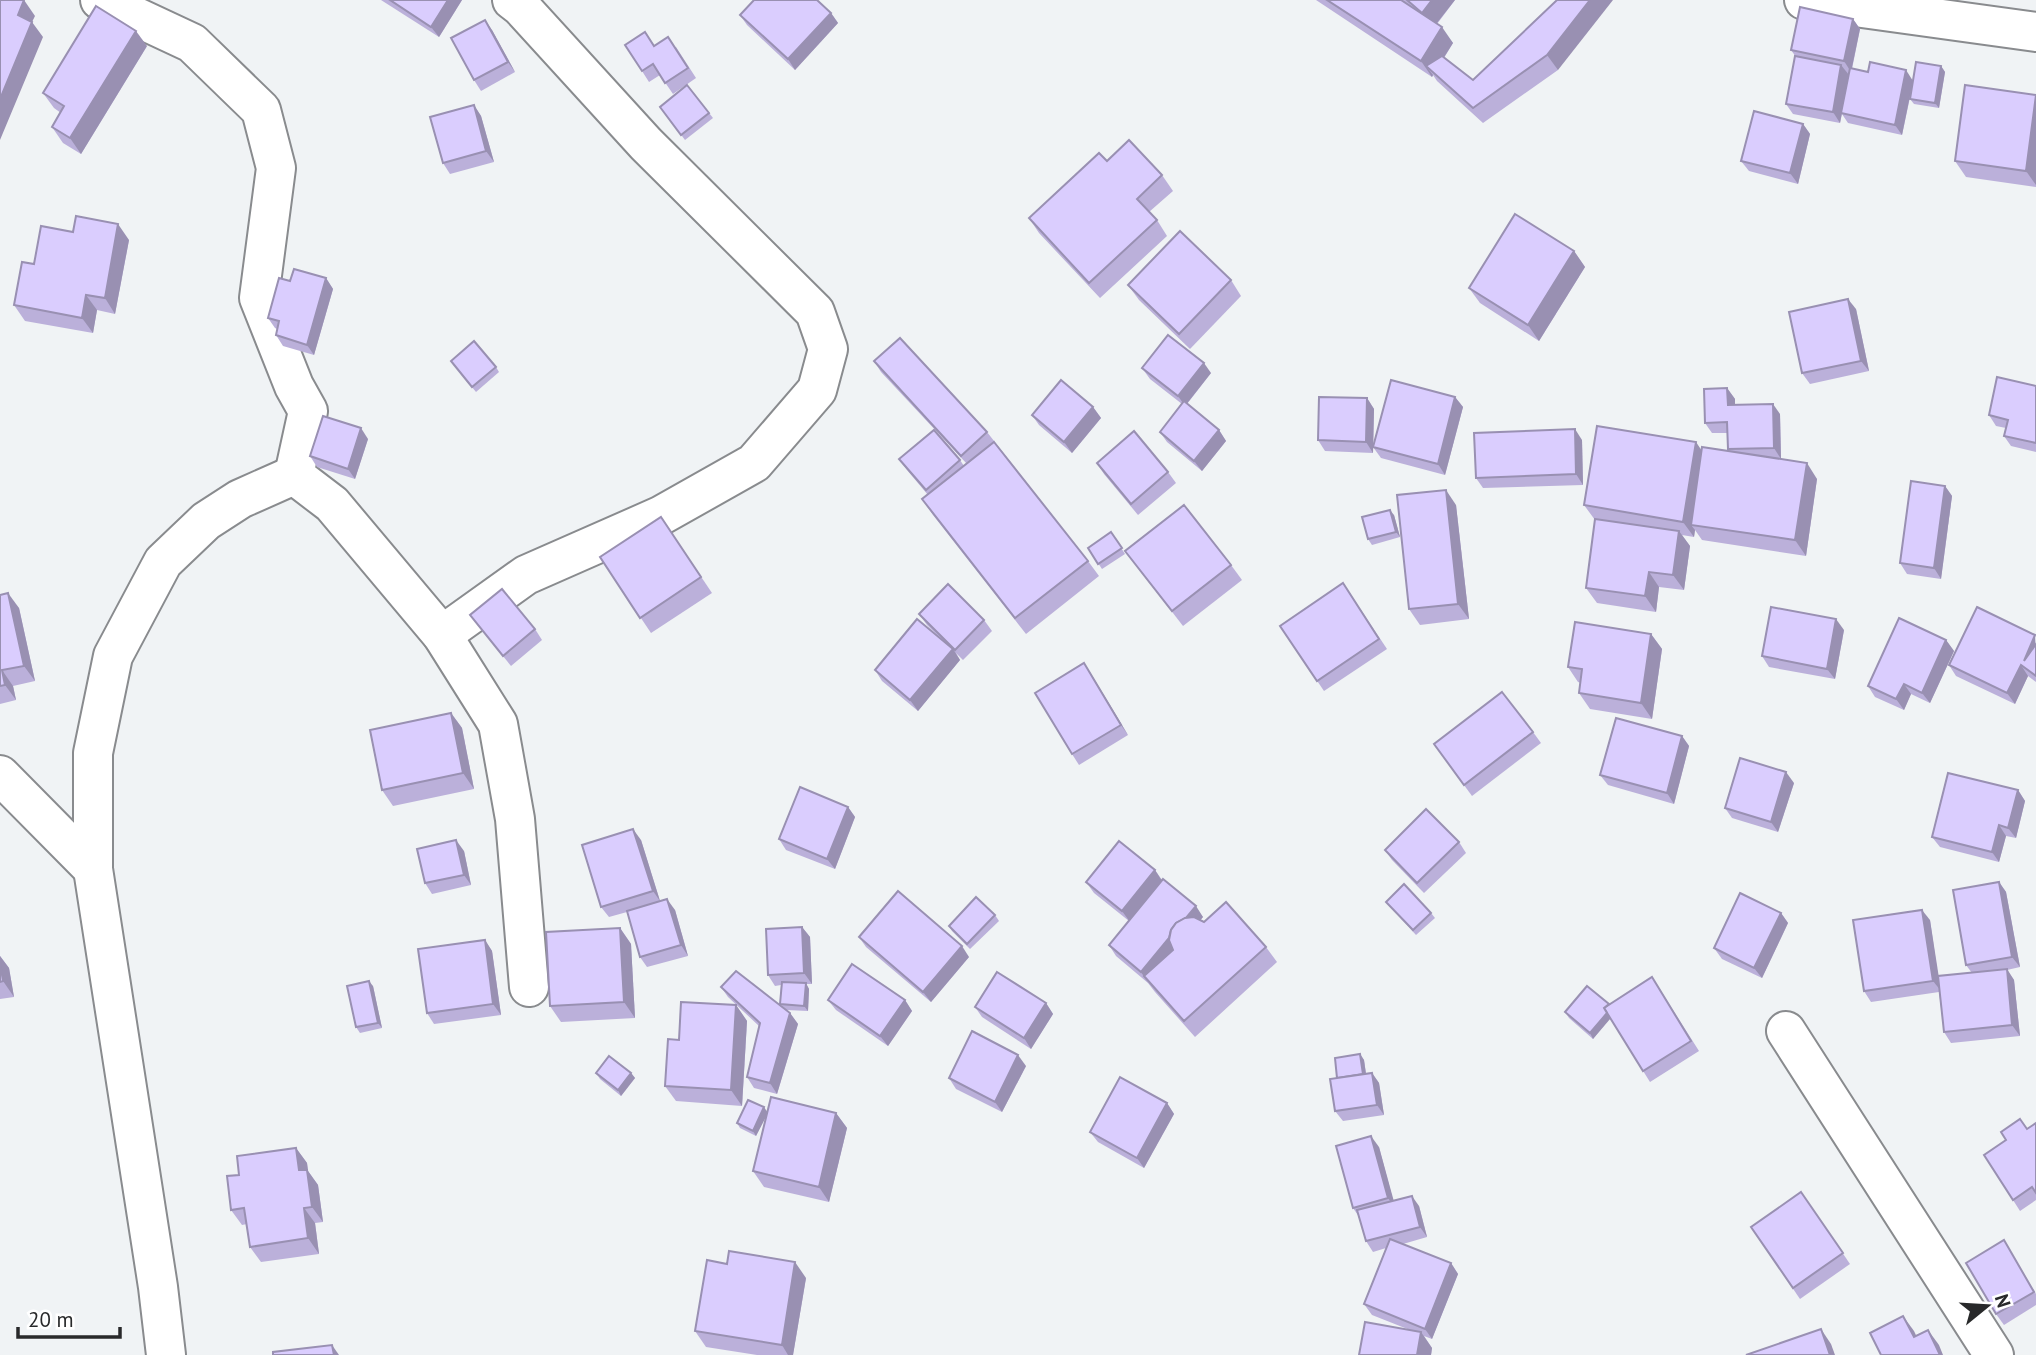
<svg xmlns="http://www.w3.org/2000/svg" width="2036" height="1355" font-family="'PT Sans',sans-serif">
<rect width="100%" height="100%" fill="#f0f3f5"/>
<g fill="none" stroke-linecap="round" stroke-linejoin="round">
<defs>
<g id="street">
<path d="M100,0l92,43 69,67 15,58 -17,130 35,88 14,25 -14,64 38,29 110,131 56,89 17,95 14,168"/>
<path d="M1804,0l232,32"/>
<path d="M442,635l84,-60 134,-59 94,-53 63,-73 11,-41 -13,-37 -169,-168 -125,-137 -9,-7"/>
<path d="M0,775l93,94"/>
<path d="M1786,1031l208,324"/>
<path d="M166,1355l-8,-68 -65,-418v-116l20,-97 50,-94 43,-41 34,-22 54,-24"/>
</g>
</defs>
<use href="#street" stroke="#898b8e" stroke-width="42"/>
<use href="#street" stroke="#fff" stroke-width="38"/>
</g>
<g fill="#bbb0da">
<path d="M381,0h81l-23,37z"/>
<path d="M1316,0h139l-18,24 16,19 -9,15 29,22 84,-80 1,70 -75,53 -46,-42 -4,-6 -1,2z"/>
<path d="M831,13l7,10 -43,47 -48,-45 -7,-10z"/>
<path d="M1853,19l7,10 -8,40 61,11 28,-14 4,6 -6,36 -25,-4 -4,-5 2,-11 -10,47 -54,-12 -6,-9 -2,9 -47,-9 -7,-10 10,-47 -5,-7z"/>
<path d="M492,30l23,42 -34,19 -7,-11z"/>
<path d="M147,46l-66,108 -18,-11 -11,-16 9,-14 -7,-5 -11,-15z"/>
<path d="M654,46l22,1 20,31 -23,16 -13,-19 -11,7 -7,-11z"/>
<path d="M687,85l26,33 -28,22 -25,-33z"/>
<path d="M2036,95v92l-70,-10 -11,-16z"/>
<path d="M474,105l7,11 13,46 -44,12 -7,-11z"/>
<path d="M1803,124l7,10 -12,50 -49,-13 -8,-10z"/>
<path d="M1107,161l55,14 11,16 -24,21 8,8 10,16 -67,62 -61,-65 -10,-15z"/>
<path d="M73,232l56,8 -14,74 -18,-4 -4,23 -68,-12 -11,-16 20,-41z"/>
<path d="M1574,251l11,16 -46,74 -59,-38 -11,-15z"/>
<path d="M326,278l7,11 -19,66 -31,-9 -7,-11 1,-6 -2,-1 -7,-10 22,-37z"/>
<path d="M1231,280l10,16 -51,53 -51,-49 -11,-15z"/>
<path d="M1856,309l13,62 -59,13 -8,-11z"/>
<path d="M874,361l113,71 101,129 11,15 -73,58 -93,-119 -11,-16 6,-4 -21,-25 -8,-11 61,1 4,6 3,-2 -86,-92z"/>
<path d="M455,366l41,1 3,5 -23,20z"/>
<path d="M1142,368l69,5 -24,31 32,26 7,11 -24,30 -35,-29 -7,-10 22,-28 -32,-25z"/>
<path d="M2036,386v66l-25,-6 -7,-10 2,-8 -10,-2 -7,-11z"/>
<path d="M1727,388l8,11v6l45,9 1,45h-4l40,20 -11,77 -104,-16 -7,-10 -1,7 -12,-2 8,11 -6,44 -25,-3 -3,25 -59,-9 -11,-15 9,-68 -11,-15 117,-55 28,1 -1,-2 -1,-16h-15l-7,-10z"/>
<path d="M1455,397l8,10 -18,68 -64,-17 -8,-11z"/>
<path d="M1367,398l7,11 -1,44 -48,-2 -7,-11z"/>
<path d="M1093,407l8,11 -29,35 -33,-28 -7,-10z"/>
<path d="M368,439l-13,40 -38,-12 -7,-11z"/>
<path d="M1582,440l1,45 -100,3 -7,-10z"/>
<path d="M1097,463l71,9 8,11 -38,32 -34,-41z"/>
<path d="M1945,486l7,10 -11,83 -34,-5 -7,-11z"/>
<path d="M1456,505l13,114 -49,6 -11,-16z"/>
<path d="M1394,515l6,22 -28,8 -4,-6z"/>
<path d="M671,532l41,61 -61,40 -51,-76z"/>
<path d="M1111,532l14,22 -23,15 -14,-21z"/>
<path d="M1125,551l106,14 11,15 -59,46z"/>
<path d="M1343,583l44,66 -63,42 -44,-65z"/>
<path d="M0,595l19,13 16,73 -22,5 3,14 -16,4z"/>
<path d="M919,614l65,6 8,11 -29,29 -7,-7 4,7 -42,51 -36,-30 -7,-11 68,-29 -16,-16z"/>
<path d="M470,615l65,14 7,11 -31,26z"/>
<path d="M1844,630l-9,49 -66,-12 -7,-11z"/>
<path d="M1651,634l11,15 -10,70 -62,-10 -11,-16 2,-10 -3,-1 -10,-15z"/>
<path d="M2035,635l1,47 -8,-6 -13,28 -59,-28 -7,-11z"/>
<path d="M1946,640l8,11 -24,52 -19,-9 -7,16 -29,-13 -7,-11z"/>
<path d="M1091,674l37,61 -49,30 -7,-11z"/>
<path d="M451,713l11,15 12,61 -81,17 -11,-16z"/>
<path d="M1533,732l8,11 -69,53 -38,-52z"/>
<path d="M1682,736l7,10 -15,58 -66,-19 -8,-10z"/>
<path d="M1794,783l-16,49 -46,-14 -7,-10z"/>
<path d="M2018,790l7,11 -9,37 -10,-2 -7,26 -59,-15 -8,-10z"/>
<path d="M848,807l7,10 -20,52 -49,-19 -7,-11z"/>
<path d="M641,840l19,61 15,9 13,46 -41,11 -7,-10 -13,-45 -18,5 -8,-10z"/>
<path d="M1459,842l7,11 -42,40 -32,-33 -7,-10z"/>
<path d="M464,851l7,34 -39,9 -7,-11z"/>
<path d="M1155,870l7,10 41,37 -3,3 66,27 11,15 -82,75 -40,-45 -7,-9 -32,-27 -7,-11 20,-24 -35,-28 -8,-11z"/>
<path d="M1999,882l7,10 14,75 -13,3 7,10 6,56 -69,7 -7,-11 -5,-40 -68,10 -7,-11 66,-71 8,56 34,-3 -6,-8z"/>
<path d="M1386,902l45,11 4,5 -19,17z"/>
<path d="M1781,913l7,10 -26,55 -40,-19 -8,-11z"/>
<path d="M995,915l4,6 -29,28 -18,-18 -3,-5z"/>
<path d="M802,927l8,10 2,47h-6l3,5 -1,22 -22,-1 4,3 8,11 -21,70 -23,-6 -7,-11 12,-51 -31,-29 -7,-10 61,19 -2,-2 1,-19 -6,1 -7,-11z"/>
<path d="M620,928l11,16 4,74 -74,4 -11,-16z"/>
<path d="M859,937l110,20 -38,45 -65,-55z"/>
<path d="M485,940l7,11 9,64 -67,9 -7,-11z"/>
<path d="M0,956l9,12 5,29 -14,2z"/>
<path d="M373,986l9,42 -22,5 -4,-6z"/>
<path d="M1659,988l40,63 -49,31 -40,-64 -17,21 -24,-21 -4,-6 44,-8z"/>
<path d="M828,1000h77l7,11 -24,35 -52,-36z"/>
<path d="M1046,1003l7,11 -22,35 -49,-32 -7,-10z"/>
<path d="M736,1005l11,16 -5,85 -66,-5 -11,-15 14,-46z"/>
<path d="M1360,1054l4,6 2,13h6l7,10 5,32 -41,6 -8,-10 2,-33z"/>
<path d="M1026,1066l-24,46 -46,-23 -7,-11z"/>
<path d="M596,1073h35l4,5 -14,18 -21,-17z"/>
<path d="M1167,1103l7,11 -30,54 -46,-26 -8,-10z"/>
<path d="M767,1112l69,1 11,15 -18,74 -65,-15 -11,-16 13,-56 -10,21 -16,-8 -3,-5z"/>
<path d="M2020,1119l7,10 9,-6v77l-16,11 -7,-11 -7,-60z"/>
<path d="M1379,1147l14,53 26,6 8,31 -24,7 48,19 7,11 -26,65 -8,-3 8,12 -1,7h-72l51,-25 -38,-15 -8,-11 22,-56 -13,4 -7,-11 -6,-23 -7,-10z"/>
<path d="M296,1148l11,15 1,8 10,14 5,37 -8,1 4,31 -58,8 -11,-15 -3,-23 -5,1 -11,-15 8,-35z"/>
<path d="M1801,1192l49,72 -50,35 -49,-72z"/>
<path d="M2004,1240l32,54v11l-32,20 -8,-11z"/>
<path d="M806,1278l-13,77h-36l-51,-8 -11,-16z"/>
</g>
<g fill="#9990b2">
<path d="M24,0l11,16 -3,6 11,15 -43,103v-41l18,-84z"/>
<path d="M448,0h14l-23,37 -8,-10z"/>
<path d="M1432,0h23l-22,28 -11,-15z"/>
<path d="M1590,0h23l-55,70 -11,-15z"/>
<path d="M831,13l7,10 -43,47 -7,-11z"/>
<path d="M1853,19l7,10 -9,43 -7,-11z"/>
<path d="M485,20l7,10 23,42 -7,-10z"/>
<path d="M1442,27l11,16 -19,30 -8,-7 7,9 -1,2 -11,-16z"/>
<path d="M136,31l11,15 -66,108 -11,-16z"/>
<path d="M1841,65l8,10 -9,48 -7,-11z"/>
<path d="M1941,66l4,6 -6,36 -4,-5z"/>
<path d="M1906,70l7,11 -11,54 -7,-10z"/>
<path d="M2036,96v89l-10,-14z"/>
<path d="M474,105l7,11 13,46 -8,-11z"/>
<path d="M1803,124l7,10 -12,50 -8,-11z"/>
<path d="M118,224l11,16 -14,74 -10,-16z"/>
<path d="M1574,251l11,16 -46,74 -11,-16z"/>
<path d="M326,278l7,11 -19,66 -7,-10z"/>
<path d="M86,295l11,15 -4,23 -11,-15z"/>
<path d="M1848,299l8,10 13,62 -8,-10z"/>
<path d="M1204,363l7,10 -26,33 -7,-10z"/>
<path d="M1727,388l8,11v17l-7,-11z"/>
<path d="M1455,397l8,10 -18,68 -7,-11z"/>
<path d="M1367,398l7,11 -1,44 -7,-11z"/>
<path d="M1773,404l7,10 1,45 -7,-11z"/>
<path d="M1093,407l8,11 -29,35 -8,-11z"/>
<path d="M361,428l7,11 -13,40 -7,-10z"/>
<path d="M1575,429l7,11 1,45 -7,-11z"/>
<path d="M1219,430l7,11 -24,30 -8,-10z"/>
<path d="M1696,442l10,15 -15,68 4,5 -1,7 -11,-15z"/>
<path d="M1807,463l10,16 -11,77 -11,-16z"/>
<path d="M1945,486l7,10 -11,83 -7,-11z"/>
<path d="M1446,490l10,15 13,114 -11,-15z"/>
<path d="M1390,510l4,5 6,22 -4,-5z"/>
<path d="M1679,531l11,15 -6,44 -11,-15z"/>
<path d="M1649,572l10,15 -3,25 -11,-16z"/>
<path d="M8,593l11,15 16,73 -11,-15z"/>
<path d="M1836,619l8,11 -9,49 -8,-10z"/>
<path d="M1651,634l11,15 -10,70 -11,-16z"/>
<path d="M2035,635l1,26h-12z"/>
<path d="M1946,640l8,11 -24,52 -8,-10z"/>
<path d="M953,649l7,11 -42,51 -8,-11z"/>
<path d="M1084,663l7,11 37,61 -7,-10z"/>
<path d="M2021,665l7,11 -13,28 -8,-11z"/>
<path d="M2,670l11,16 3,14 -11,-15z"/>
<path d="M1904,684l7,10 -7,16 -8,-11z"/>
<path d="M451,713l11,15 12,61 -11,-16z"/>
<path d="M1682,736l7,10 -15,58 -7,-11z"/>
<path d="M1786,772l8,11 -16,49 -7,-10z"/>
<path d="M2018,790l7,11 -9,37 -8,-10z"/>
<path d="M848,807l7,10 -20,52 -8,-10z"/>
<path d="M1999,825l7,11 -7,26 -7,-10z"/>
<path d="M633,829l8,11 19,61 -7,-10z"/>
<path d="M456,840l8,11 7,34 -7,-10z"/>
<path d="M1155,870l7,11 -32,41 -8,-11z"/>
<path d="M1999,882l7,10 14,75 -8,-10z"/>
<path d="M667,899l8,11 13,46 -7,-11z"/>
<path d="M1196,906l7,11 -54,65 -5,-6 4,7 -7,-11z"/>
<path d="M1922,910l8,10 11,71 -8,-10z"/>
<path d="M1781,913l7,10 -26,55 -8,-10z"/>
<path d="M802,927l8,10 2,47 -8,-11z"/>
<path d="M620,928l11,16 4,74 -11,-16z"/>
<path d="M485,940l7,11 9,64 -8,-11z"/>
<path d="M962,946l7,11 -38,45 -8,-10z"/>
<path d="M0,956l9,12 5,29 -11,-16 -3,-18z"/>
<path d="M2007,969l7,11 6,56 -8,-11z"/>
<path d="M369,981l4,5 9,42 -4,-5z"/>
<path d="M806,983l3,6 -1,22 -4,-5z"/>
<path d="M905,1000l7,11 -24,35 -8,-10z"/>
<path d="M1046,1003l7,11 -22,35 -7,-11z"/>
<path d="M736,1005l11,16 -5,85 -11,-16z"/>
<path d="M1612,1006l4,6 -23,27 -3,-6z"/>
<path d="M790,1013l8,11 -21,70 -7,-11z"/>
<path d="M1360,1054l4,6 3,22 -3,-6z"/>
<path d="M1018,1055l8,11 -24,46 -7,-10z"/>
<path d="M631,1073l4,5 -14,18 -3,-6z"/>
<path d="M1372,1073l7,10 5,32 -7,-10z"/>
<path d="M1167,1103l7,11 -30,54 -7,-10z"/>
<path d="M764,1107l4,6 -12,23 -3,-5z"/>
<path d="M836,1113l11,15 -18,74 -10,-15z"/>
<path d="M1371,1136l8,11 17,62 -8,-11z"/>
<path d="M296,1148l11,15 1,8 10,14 5,37 -11,-15 -13,-37z"/>
<path d="M1412,1196l7,10 8,31 -7,-10z"/>
<path d="M304,1208l11,15 4,31 -11,-16z"/>
<path d="M795,1262l11,16 -13,77h-5l-6,-10z"/>
<path d="M1451,1263l7,11 -26,65 -7,-10z"/>
<path d="M1903,1316l11,15 10,21 -10,-15z"/>
<path d="M1821,1329l10,15 4,11h-5z"/>
<path d="M1928,1330l11,15 4,10h-3z"/>
<path d="M1421,1332l11,16 -1,7h-14z"/>
<path d="M332,1345l7,10h-5z"/>
</g>
<g fill="#dacdfe" stroke="#9990b2" stroke-width="2">
<path d="M0,0h24l-6,15 14,7 -32,77z"/>
<path d="M390,0h58l-17,27z"/>
<path d="M754,0h63l14,13 -43,46 -48,-44z"/>
<path d="M1327,0h74l41,27 -21,34z"/>
<path d="M1407,0h25l-10,13z"/>
<path d="M1557,0h33l-43,55 -74,53 -47,-42 16,-10 31,24z"/>
<path d="M96,6l40,25 -66,107 -18,-11 12,-21 -21,-13z"/>
<path d="M1800,7l53,12 -9,42 -53,-11z"/>
<path d="M485,20l23,42 -34,18 -23,-42z"/>
<path d="M645,32l9,14 14,-9 20,31 -23,15 -12,-19 -11,7 -17,-26z"/>
<path d="M1795,56l46,9 -8,47 -47,-8z"/>
<path d="M1870,62l36,8 -11,55 -54,-12 9,-45 18,4z"/>
<path d="M1916,62l25,4 -6,37 -25,-4z"/>
<path d="M687,85l22,28 -28,22 -21,-28z"/>
<path d="M1965,85l71,10 -10,76 -71,-10z"/>
<path d="M474,105l12,46 -43,12 -13,-46z"/>
<path d="M1754,111l49,13 -13,49 -49,-12z"/>
<path d="M1129,140l33,35 -25,24 20,21 -68,63 -60,-65 70,-65 8,8z"/>
<path d="M1515,214l59,37 -46,74 -59,-37z"/>
<path d="M76,216l42,8 -13,74 -19,-3 -4,23 -68,-13 8,-43 12,2 7,-38 32,6z"/>
<path d="M1180,231l51,49 -52,54 -51,-49z"/>
<path d="M294,269l32,9 -19,67 -31,-10 3,-14 -11,-3 11,-40 11,3z"/>
<path d="M1848,299l13,62 -59,12 -13,-61z"/>
<path d="M1168,335l36,28 -26,33 -36,-28z"/>
<path d="M900,338l87,94 -26,24 -87,-95z"/>
<path d="M474,341l22,26 -24,20 -21,-26z"/>
<path d="M1997,377l39,9v57l-32,-7 4,-16 -19,-5z"/>
<path d="M1061,380l32,27 -29,35 -32,-27z"/>
<path d="M1391,380l64,17 -17,67 -65,-17z"/>
<path d="M1727,388l1,17 45,-1 1,44 -46,1 -1,-27 -22,1 -1,-34z"/>
<path d="M1319,397l48,1 -1,44 -48,-2z"/>
<path d="M1184,401l35,29 -25,31 -34,-29z"/>
<path d="M323,416l38,12 -13,41 -38,-13z"/>
<path d="M1597,426l99,16 -13,80 -99,-17z"/>
<path d="M1575,429l1,45 -100,4 -2,-45z"/>
<path d="M934,430l26,30 -34,30 -27,-31z"/>
<path d="M1134,431l34,41 -37,32 -34,-41z"/>
<path d="M994,442l94,119 -73,57 -93,-119z"/>
<path d="M1702,447l105,16 -12,77 -104,-15z"/>
<path d="M1911,481l34,5 -11,82 -34,-5z"/>
<path d="M1446,490l12,114 -49,5 -12,-114z"/>
<path d="M1184,505l47,60 -59,46 -47,-60z"/>
<path d="M1390,510l6,22 -28,7 -6,-22z"/>
<path d="M661,517l40,60 -61,41 -40,-61z"/>
<path d="M1595,519l84,12 -6,44 -24,-3 -4,24 -59,-8z"/>
<path d="M1111,532l11,16 -24,16 -10,-16z"/>
<path d="M1343,583l36,56 -62,42 -37,-55z"/>
<path d="M948,584l36,36 -29,30 -36,-36z"/>
<path d="M502,589l33,40 -32,27 -33,-41z"/>
<path d="M8,593l16,73 -22,4 3,15 -5,1v-91z"/>
<path d="M1771,607l65,12 -9,50 -65,-13z"/>
<path d="M1977,607l58,28 -11,26 12,-17v32l-15,-11 -14,28 -58,-28z"/>
<path d="M1899,618l47,22 -24,53 -18,-9 -8,15 -28,-13z"/>
<path d="M917,619l36,30 -43,51 -35,-30z"/>
<path d="M1575,622l76,12 -10,69 -62,-10 3,-24 -14,-2z"/>
<path d="M1084,663l37,62 -49,29 -37,-61z"/>
<path d="M1502,692l31,40 -69,53 -30,-41z"/>
<path d="M451,713l12,60 -81,17 -12,-60z"/>
<path d="M1616,718l66,18 -15,57 -67,-18z"/>
<path d="M1740,758l46,14 -15,50 -46,-14z"/>
<path d="M1948,773l70,17 -10,38 -9,-3 -7,27 -60,-15z"/>
<path d="M800,787l48,20 -21,52 -48,-20z"/>
<path d="M1426,809l33,33 -42,41 -32,-33z"/>
<path d="M633,829l20,62 -52,16 -19,-62z"/>
<path d="M456,840l8,35 -39,8 -8,-34z"/>
<path d="M1119,841l36,29 -33,41 -36,-29z"/>
<path d="M1163,879l33,27 -10,12 -10,5 -5,7 -2,8 -28,34 -32,-27z"/>
<path d="M1999,882l13,75 -46,8 -13,-75z"/>
<path d="M1404,884l27,29 -18,17 -27,-28z"/>
<path d="M898,891l64,55 -39,46 -64,-55z"/>
<path d="M1740,893l41,20 -27,55 -40,-20z"/>
<path d="M976,897l19,18 -28,29 -18,-18z"/>
<path d="M667,899l14,46 -41,12 -13,-46z"/>
<path d="M1226,902l40,45 -82,74 -40,-45 29,-26 -4,-10 2,-10 5,-7 9,-5 9,-1 10,5z"/>
<path d="M1922,910l11,71 -69,10 -11,-71z"/>
<path d="M802,927l2,46 -36,2 -2,-46z"/>
<path d="M620,928l4,74 -74,4 -4,-74z"/>
<path d="M485,940l8,64 -66,9 -9,-64z"/>
<path d="M0,963l3,18 -3,1z"/>
<path d="M852,964l53,36 -25,36 -52,-36z"/>
<path d="M2007,969l5,56 -68,7 -6,-56z"/>
<path d="M736,971l54,42 -20,70 -23,-6 13,-54 -39,-36z"/>
<path d="M997,972l49,31 -22,35 -49,-31z"/>
<path d="M1652,977l39,64 -48,30 -39,-63z"/>
<path d="M369,981l9,42 -22,4 -9,-41z"/>
<path d="M782,982l24,1 -2,23 -24,-2z"/>
<path d="M1587,986l22,18 -5,4 3,5 -17,20 -25,-21z"/>
<path d="M681,1002l55,3 -5,85 -66,-4 3,-47 11,1z"/>
<path d="M972,1031l46,24 -23,47 -46,-24z"/>
<path d="M1360,1054l3,20 -26,4 -2,-20z"/>
<path d="M609,1056l22,17 -13,17 -22,-17z"/>
<path d="M1372,1073l5,32 -42,6 -5,-32z"/>
<path d="M1120,1077l47,26 -30,55 -47,-26z"/>
<path d="M771,1097l65,16 -17,74 -66,-16z"/>
<path d="M748,1100l16,7 -11,24 -16,-8z"/>
<path d="M2020,1119l7,10 9,-6v70l-4,-6 -19,13 -29,-45 22,-15 -5,-8z"/>
<path d="M1371,1136l17,62 -35,10 -17,-62z"/>
<path d="M296,1148l3,22h8l5,37 -8,1 4,30 -58,9 -6,-39 -13,2 -4,-34 12,-1 -2,-19z"/>
<path d="M1801,1192l42,61 -50,35 -42,-61z"/>
<path d="M1412,1196l8,31 -54,14 -9,-31z"/>
<path d="M1390,1239l61,24 -26,66 -61,-25z"/>
<path d="M2004,1240l30,52 -38,22 -30,-51z"/>
<path d="M729,1251l66,11 -13,83 -87,-14 12,-71 20,4z"/>
<path d="M1903,1316l11,21 14,-7 12,25h-59l-11,-22z"/>
<path d="M1365,1322l56,10 -4,23h-58z"/>
<path d="M1821,1329l9,26h-84z"/>
<path d="M332,1345l2,10h-61v-3z"/>
</g>
<g transform="translate(1987 1306) rotate(72)" stroke="#ffffff" stroke-width="5" paint-order="stroke">
<path d="M0-5L12 26L0 18L-12 26Z" fill="#28292a"/>
<text y="-10" font-size="19" font-weight="bold" text-anchor="middle" fill="#28292a">N</text>
</g>
<path d="M18 1327v10h102v-10" fill="none" stroke="#28292a" stroke-width="3.5"/>
<text x="28" y="1327" font-size="21" fill="#28292a" stroke="#ffffff" stroke-width="5" paint-order="stroke">20 m</text>
</svg>
